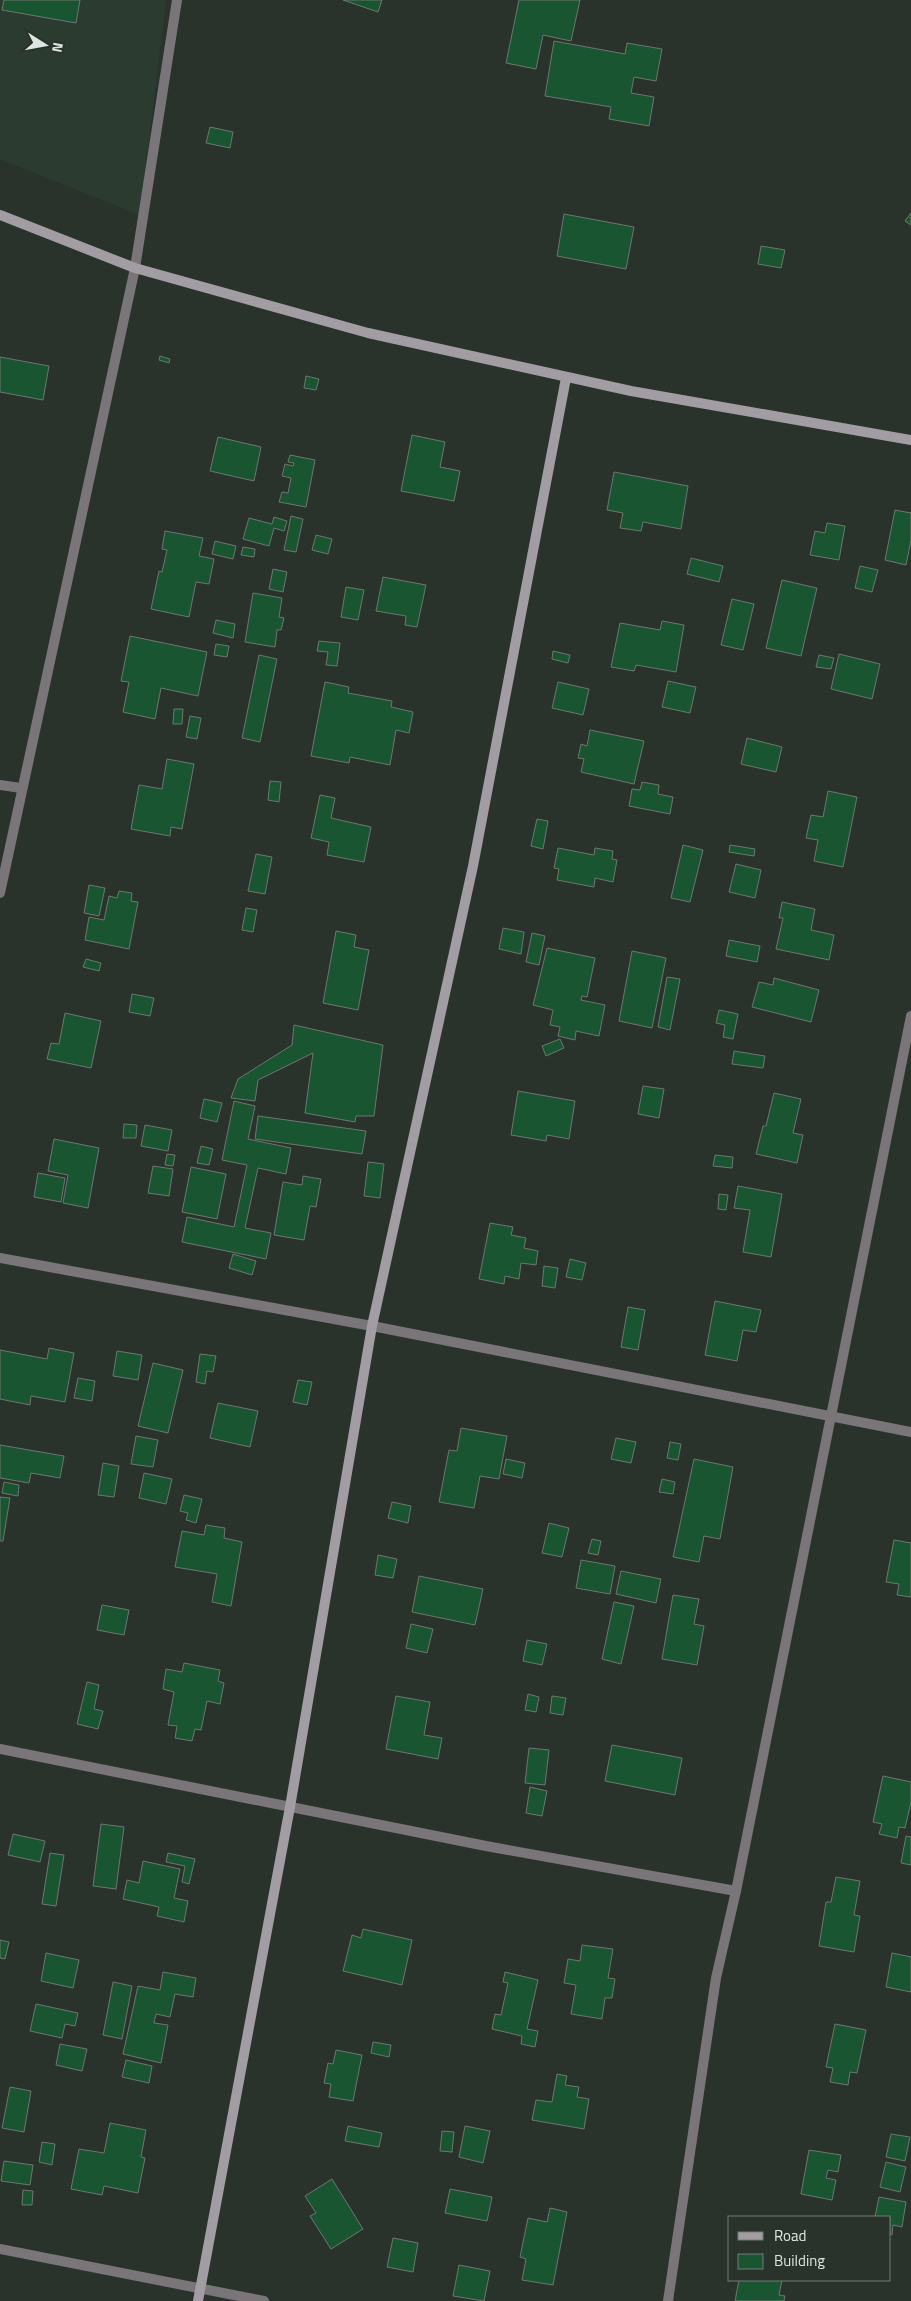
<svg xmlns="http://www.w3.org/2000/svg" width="911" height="2301" font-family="'Titillium Web',sans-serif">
<rect width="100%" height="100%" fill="#29322b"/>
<path fill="#2b3b30" d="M0,0h166l-26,215 -140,-56z"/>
<g fill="#1a5532" stroke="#6d776f">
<path d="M4,0h76l-4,23 -74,-13z"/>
<path d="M343,0h39l-4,12z"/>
<path d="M519,0h61l-9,41 -28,-6 -7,34 -30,-6z"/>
<path d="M554,41l71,13 2,-11 35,6 -6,32 -22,-4 -3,16 23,4 -5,29 -40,-7 2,-12 -66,-11z"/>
<path d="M210,127l23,5 -3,16 -24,-5z"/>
<path d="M911,213v12l-6,-4z"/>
<path d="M564,214l70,13 -8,42 -69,-13z"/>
<path d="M761,246l24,4 -4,18 -23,-4z"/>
<path d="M160,356l10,3 -1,4 -10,-3z"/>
<path d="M0,357l49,9 -6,34 -43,-8z"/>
<path d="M306,376l13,3 -3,11 -12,-2z"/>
<path d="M412,435l33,7 -5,25 20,4 -6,30 -53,-10z"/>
<path d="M218,437l43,10 -7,34 -44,-10z"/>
<path d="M290,455l25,5 -9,47 -27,-5 3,-10 6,1 3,-15 -9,-2 3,-12 8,2 1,-3 -6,-1z"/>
<path d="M614,472l74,14 -7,43 -38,-7 -2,9 -21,-3 3,-15 -16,-3z"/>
<path d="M895,510l16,3v27l-5,25 -21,-5z"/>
<path d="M291,516l12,3 -7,33 -12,-2z"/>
<path d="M274,517l13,4 -3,10 -10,-3 -5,18 -26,-7 6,-21 23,6z"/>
<path d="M827,523l18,3 -6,34 -29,-5 5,-24 10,2z"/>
<path d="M165,531l38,7 -4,18 15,3 -5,25 -13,-2 -7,35 -38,-8 8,-38 3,1 5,-22 -5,-1z"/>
<path d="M316,535l16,4 -4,15 -16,-4z"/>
<path d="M215,541l21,5 -3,13 -21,-5z"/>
<path d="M243,547l12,2 -1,8 -13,-2z"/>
<path d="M691,558l32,8 -4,16 -32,-8z"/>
<path d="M860,566l18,4 -6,22 -17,-4z"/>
<path d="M273,569l14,3 -4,20 -14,-3z"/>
<path d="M383,577l43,8 -9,42 -12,-2 1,-9 -30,-5z"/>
<path d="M782,580l35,8 -16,68 -35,-8z"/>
<path d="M346,587l18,3 -6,30 -17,-3z"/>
<path d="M253,593l29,5 -3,19 5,1 -3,12h-4l-2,17 -30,-5z"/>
<path d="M732,599l22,5 -11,46 -22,-5z"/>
<path d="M216,620l19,4 -2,14 -20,-5z"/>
<path d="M662,621l22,4 -8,47 -40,-7 -2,6 -23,-4 9,-44 40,7z"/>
<path d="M130,636l77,16 -9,44 -37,-8 -6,31 -32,-7 6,-30 -8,-1z"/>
<path d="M319,641l21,2 -3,23 -11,-1 2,-13 -11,-1z"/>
<path d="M216,644l13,2 -2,11 -13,-2z"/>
<path d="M553,651l17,4 -2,8 -16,-4z"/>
<path d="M839,654l41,10 -8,35 -41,-10z"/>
<path d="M259,655l18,4 -17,83 -18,-4z"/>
<path d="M819,655l15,3 -3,11 -15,-2z"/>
<path d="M668,681l28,6 -6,26 -28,-6z"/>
<path d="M325,682l24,5 -1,6 44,8 -1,6 22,5 -4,21 -13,-3 -6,35 -40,-8 -1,6 -38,-7z"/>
<path d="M558,682l31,7 -6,26 -31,-7z"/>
<path d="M174,709h9l-1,15h-9z"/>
<path d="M190,716l11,2 -4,21 -11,-2z"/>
<path d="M590,730l54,11 -10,43 -53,-12 3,-13 -6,-1 3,-14 6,2z"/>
<path d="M747,738l35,9 -6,25 -35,-8z"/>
<path d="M167,759l27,5 -12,65 -11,-2 -1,9 -39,-7 8,-44 23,4z"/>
<path d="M270,781l11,1 -2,20 -11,-2z"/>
<path d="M642,782l17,3 -1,9 15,3 -3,17 -41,-8 3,-17 8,1z"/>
<path d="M828,791l29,6 -14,70 -29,-6 4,-21 -12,-2 5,-23 12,2z"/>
<path d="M320,795l15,3 -4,20 40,9 -7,35 -37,-7 2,-13 -18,-4z"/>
<path d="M537,819l11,2 -5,28 -12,-3z"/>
<path d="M683,845l20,5 -13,52 -19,-4z"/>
<path d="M730,845l25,4 -1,7 -25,-4z"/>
<path d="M558,848l36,7 1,-7 18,3 -1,8 5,1 -4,22 -18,-4 -1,9 -37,-7 2,-11 -5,-1z"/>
<path d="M256,854l16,3 -7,37 -17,-3z"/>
<path d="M736,864l25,6 -6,28 -26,-6z"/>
<path d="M89,885l16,3 -6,28 -15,-3z"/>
<path d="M119,891l13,2 -1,8 7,1 -9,47 -44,-9 4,-23 15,3 5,-24 8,2z"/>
<path d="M782,902l33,7 -4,21 23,5 -5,25 -53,-11 7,-31h-4z"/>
<path d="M246,908l11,2 -4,22 -11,-2z"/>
<path d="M503,928l21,4 -3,22 -22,-5z"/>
<path d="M336,931l20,4 -2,12 15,3 -11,60 -35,-7z"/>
<path d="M532,933l13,3 -6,29 -13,-3z"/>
<path d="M729,940l31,6 -3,16 -31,-6z"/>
<path d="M547,948l48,10 -8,39 -5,-1 -1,4 24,5 -6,31 -23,-5 -1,9 -17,-4 2,-9 -10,-2 3,-15 -20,-5z"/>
<path d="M632,951l34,7 -14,70 -33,-7z"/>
<path d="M86,959l15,4 -2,8 -16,-4z"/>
<path d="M667,977l13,2 -10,51 -12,-3z"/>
<path d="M774,978l45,12 -8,32 -59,-15 7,-25 14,3z"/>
<path d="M132,994l22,4 -4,18 -21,-4z"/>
<path d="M719,1010l19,4 -5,25 -10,-2 2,-12 -9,-2z"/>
<path d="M65,1013l36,8 -10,47 -44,-9 4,-16 8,1z"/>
<path d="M294,1025l89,20 -9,71h-18l-1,6 -50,-9 8,-60 -55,27 -3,21 -24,-3 7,-19 54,-34z"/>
<path d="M560,1039l4,9 -18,8 -4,-10z"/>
<path d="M734,1051l31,5 -2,12 -31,-4z"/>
<path d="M643,1086l21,3 -5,29 -21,-4z"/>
<path d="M518,1091l57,10 -6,38 -22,-4 -1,6 -35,-6z"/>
<path d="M774,1093l27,6 -8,34 10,2 -6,28 -41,-9 7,-28h3z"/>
<path d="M204,1099l18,4 -5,19 -17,-4z"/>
<path d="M234,1101l21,5 -7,33 43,9 -5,26 -28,-6 -13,60 26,5 -5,26 -84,-17 5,-25 47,10 13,-62 -25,-5z"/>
<path d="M258,1116l108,15 -4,23 -107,-15z"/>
<path d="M124,1124l13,1 -1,13h-13z"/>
<path d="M145,1125l27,5 -4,21 -27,-5z"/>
<path d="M54,1139l45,9 -11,60 -25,-5 5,-28 -20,-4z"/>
<path d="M201,1146l12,3 -4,16 -12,-2z"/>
<path d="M167,1154l8,1 -2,11 -8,-1z"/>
<path d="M715,1155l18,2 -1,11 -19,-2z"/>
<path d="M368,1162l16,2 -4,34 -16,-2z"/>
<path d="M153,1166l20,3 -4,27 -21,-3z"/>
<path d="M191,1167l35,7 -9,45 -35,-7z"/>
<path d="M38,1173l27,5 -4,24 -27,-5z"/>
<path d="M303,1176l18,3 -5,28 -6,-1 -6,34 -30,-5 9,-53 19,3z"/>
<path d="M738,1186l44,8 -11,63 -28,-5 7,-42 -16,-2z"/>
<path d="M719,1194l9,1 -2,15 -8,-1z"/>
<path d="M490,1223l23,4 -2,8 15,3 -2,10 14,3 -2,14 -15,-2 -2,16 -14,-3 -1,8 -25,-5z"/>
<path d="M233,1254l23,7 -4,14 -23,-7z"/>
<path d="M570,1259l16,4 -4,17 -16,-3z"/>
<path d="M544,1266l14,2 -3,20 -13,-2z"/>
<path d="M715,1301l46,9 -5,22 -13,-2 -6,31 -32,-6z"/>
<path d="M628,1307l17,3 -7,40 -17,-3z"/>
<path d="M49,1348l25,5 -9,49 -34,-6 -1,9 -30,-6v-49l47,9z"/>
<path d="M117,1351l25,4 -4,25 -25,-4z"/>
<path d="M200,1354l16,2 -3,16 -6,-1 -2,13 -9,-2z"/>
<path d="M153,1363l30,7 -15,63 -30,-7z"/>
<path d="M78,1378l17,3 -3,20 -18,-3z"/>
<path d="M298,1380l14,2 -5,23 -14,-3z"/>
<path d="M218,1403l40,8 -8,36 -40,-9z"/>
<path d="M461,1428l46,8 -8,43 -19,-3 -6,32 -35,-6 10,-52 8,1z"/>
<path d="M136,1436l22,4 -5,27 -22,-3z"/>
<path d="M616,1438l20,4 -5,21 -20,-4z"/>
<path d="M670,1442l11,2 -3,16 -11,-2z"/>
<path d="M0,1445l64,11 -4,22 -29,-5 -2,10 -29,-5z"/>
<path d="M506,1459l19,4 -3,15 -19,-4z"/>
<path d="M694,1459l39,8 -13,72 -16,-3 -5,26 -26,-5z"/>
<path d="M103,1463l16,3 -5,31 -16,-2z"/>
<path d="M144,1473l28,6 -6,25 -27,-6z"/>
<path d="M662,1479l13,3 -2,12 -14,-2z"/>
<path d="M4,1482l15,3 -1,11 -16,-3z"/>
<path d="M184,1495l18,4 -6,24 -10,-3 2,-7 -8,-2z"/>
<path d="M0,1497l10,1 -7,43h-3z"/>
<path d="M392,1502l19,4 -3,17 -20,-5z"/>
<path d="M549,1523l20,5 -7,29 -20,-4z"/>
<path d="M206,1525l19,3 -1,10 18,4 -11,64 -19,-4 5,-28 -42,-7 7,-36 22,4z"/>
<path d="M592,1539l9,2 -3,14 -10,-2z"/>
<path d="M894,1540l17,3v54l-14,-2 2,-11 -13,-2z"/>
<path d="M378,1555l19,4 -4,19 -18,-3z"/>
<path d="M581,1560l34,6 -5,28 -34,-6z"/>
<path d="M621,1571l40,8 -5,24 -40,-9z"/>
<path d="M419,1576l64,13 -8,36 -63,-13z"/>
<path d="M673,1595l26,4 -5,25 10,2 -7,39 -35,-6z"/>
<path d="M614,1602l20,4 -13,58 -19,-5z"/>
<path d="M102,1605l27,5 -5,25 -27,-5z"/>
<path d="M411,1624l22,5 -6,24 -21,-5z"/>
<path d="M527,1640l20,4 -5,21 -19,-4z"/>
<path d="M184,1663l36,7 -2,11 6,2 -4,21 -13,-3 -6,29 -6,-1 -3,12 -17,-3 2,-12 -9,-1 6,-33 -11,-3 3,-20 16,3z"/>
<path d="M87,1682l12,3 -5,24 9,2 -5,18 -21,-5z"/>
<path d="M528,1694l11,3 -3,15 -11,-2z"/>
<path d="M396,1696l34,6 -6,33 18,3 -4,21 -52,-10z"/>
<path d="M552,1696l14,2 -3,17 -13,-2z"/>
<path d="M612,1745l70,13 -7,37 -70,-14z"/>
<path d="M529,1748l20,2 -4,35 -20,-2z"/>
<path d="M883,1776l28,6v20l-6,26 -6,-1 -2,11 -18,-4 3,-10 -9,-2z"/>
<path d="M530,1787l17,4 -5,25 -16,-3z"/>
<path d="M101,1824l23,3 -8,62 -23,-3z"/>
<path d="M13,1834l32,7 -5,21 -32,-7z"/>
<path d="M906,1836l5,1v28l-10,-2z"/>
<path d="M50,1853l14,2 -8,51 -14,-2z"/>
<path d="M168,1853l27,6 -6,25 -7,-2 3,-16 -19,-4z"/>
<path d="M143,1861l37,8 -6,29 14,3 -4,21 -27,-6 2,-9 -36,-8 4,-19 12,3z"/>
<path d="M836,1877l24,4 -6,34 6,1 -6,36 -35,-6 7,-44h5z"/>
<path d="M363,1929l49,11 -10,45 -59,-14 9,-36 9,3z"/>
<path d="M0,1940l9,2 -4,17 -5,-1z"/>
<path d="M582,1945l31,4 -5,29 7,1 -3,19h-7l-3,21 -31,-5 5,-29 -12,-2 4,-24 12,2z"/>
<path d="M46,1953l33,7 -6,28 -32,-7z"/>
<path d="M892,1953l19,4v35l-25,-5z"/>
<path d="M163,1972l33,6 -3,19 -18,-3 -5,23 -14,-3 -2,9 14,2 -7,38 -38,-9 15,-68 22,4z"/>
<path d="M505,1972l33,8 -11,49 11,2 -3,16 -14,-3 1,-8 -30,-7 3,-15 6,1 7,-32 -5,-1z"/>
<path d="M113,1982l19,4 -10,53 -19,-4z"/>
<path d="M36,2004l42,9 -3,13 -10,-2 -3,14 -32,-7z"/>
<path d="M835,2024l31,6 -9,43 -7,-1 -2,13 -18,-3 3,-14 -7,-1z"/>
<path d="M373,2042l18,3 -2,12 -18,-4z"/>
<path d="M60,2044l27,5 -5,22 -26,-6z"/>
<path d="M336,2050l26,5 -9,46 -24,-4 2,-13 -7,-1 4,-20 5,1z"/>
<path d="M126,2060l26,6 -3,17 -27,-6z"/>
<path d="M557,2074l10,2 -2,9 14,2 -2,10 12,2 -5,30 -52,-9 4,-20 16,2z"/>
<path d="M10,2087l21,4 -7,41 -22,-4z"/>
<path d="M110,2123l36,7 -5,27 4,1 -7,35 -34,-7 -2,9 -31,-6 8,-40 25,4z"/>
<path d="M348,2126l34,7 -3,14 -34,-6z"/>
<path d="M465,2126l25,5 -7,32 -24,-6z"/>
<path d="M442,2131l12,1 -2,20 -12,-1z"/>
<path d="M891,2134l19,3 -5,24 -19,-4z"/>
<path d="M42,2142l13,2 -3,21 -13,-3z"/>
<path d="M809,2150l32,5 -3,17 -10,-2 -2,8 10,2 -4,20 -31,-6z"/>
<path d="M4,2161l29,4 -3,20 -29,-4z"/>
<path d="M886,2162l20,5 -6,25 -20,-5z"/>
<path d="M332,2179l31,50 -32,20 -21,-33 6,-3 -11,-17z"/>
<path d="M450,2189l42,8 -5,24 -42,-8z"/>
<path d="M23,2190l10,1 -1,14h-10z"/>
<path d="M879,2197l27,5 -4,25 -9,-2 -1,10 -2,-1v-17h-15z"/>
<path d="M550,2208l17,4 -14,73 -31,-5 4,-21 -6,-2 8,-39 19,4z"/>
<path d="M393,2238l25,5 -5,29 -26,-5z"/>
<path d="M459,2265l31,6 -6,30 -31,-5z"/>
<path d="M739,2280h43l-3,15 6,1 -1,5h-49z"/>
</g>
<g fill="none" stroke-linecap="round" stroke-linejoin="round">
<g stroke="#797579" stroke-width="10">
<path d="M0,785l21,3"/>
<path d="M0,893l135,-625 42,-268"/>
<path d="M0,1258l372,68 539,106"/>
<path d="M0,1749l486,97 250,45"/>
<path d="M0,2249l264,52"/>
<path d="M668,2301l48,-323 20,-87 175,-875"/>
</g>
<g stroke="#a29ca3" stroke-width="10">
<path d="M0,215l135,53 233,65 263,58 280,49"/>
<path d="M198,2301l92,-494 82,-481 101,-460 93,-488"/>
</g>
</g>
<rect x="728" y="2216" width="162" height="65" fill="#29322b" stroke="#727a74"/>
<rect x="738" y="2232" width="25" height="8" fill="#a29ca3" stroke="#727a74"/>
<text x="774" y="2241" font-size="15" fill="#dfe5e1">Road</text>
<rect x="738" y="2254" width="25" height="15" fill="#1a5532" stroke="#727a74"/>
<text x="774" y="2266" font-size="15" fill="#dfe5e1">Building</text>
<g transform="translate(45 45) rotate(101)" stroke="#29322b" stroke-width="4" paint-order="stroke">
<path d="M0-4L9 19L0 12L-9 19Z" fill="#dfe5e1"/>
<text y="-8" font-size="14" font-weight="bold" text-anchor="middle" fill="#dfe5e1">N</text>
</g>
</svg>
